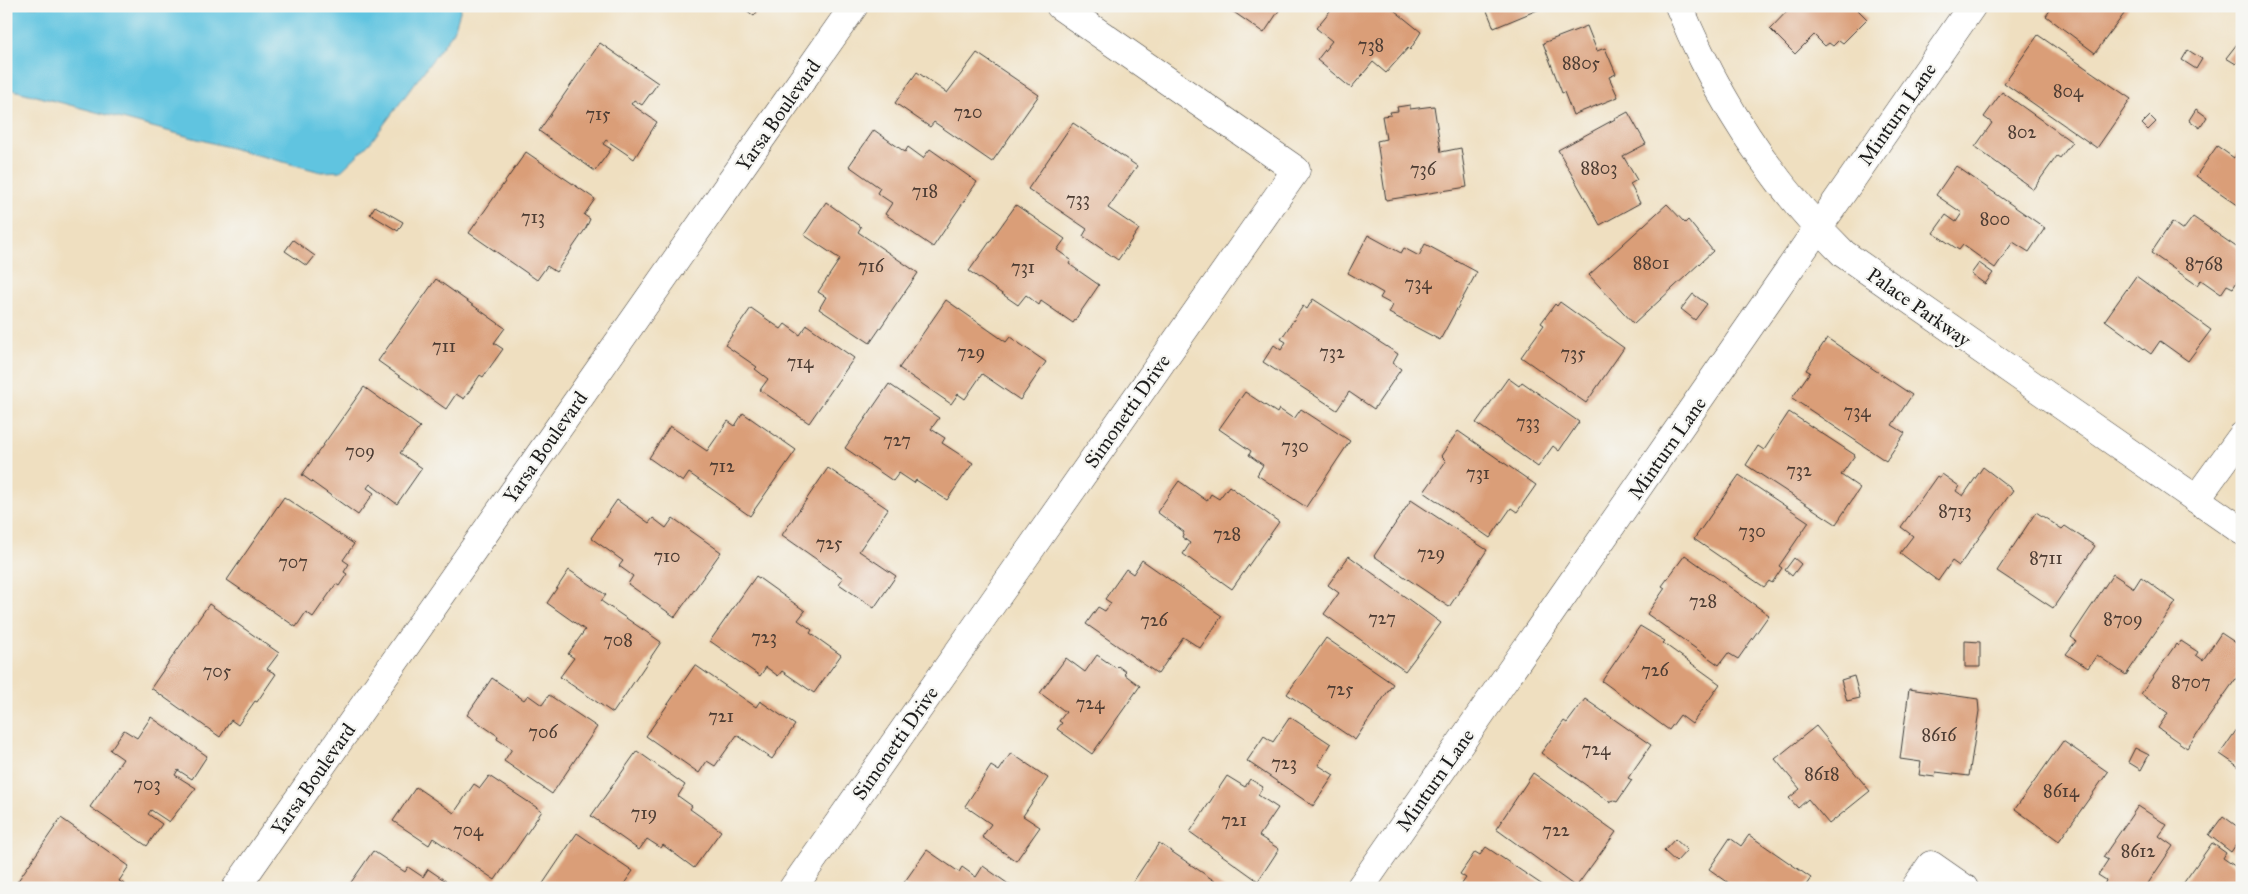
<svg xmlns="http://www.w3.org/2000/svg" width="2248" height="894" font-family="'IM FELL Great Primer',serif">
<rect width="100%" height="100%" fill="#f6f6f2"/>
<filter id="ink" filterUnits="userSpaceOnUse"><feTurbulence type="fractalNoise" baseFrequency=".02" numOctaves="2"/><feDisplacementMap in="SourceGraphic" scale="10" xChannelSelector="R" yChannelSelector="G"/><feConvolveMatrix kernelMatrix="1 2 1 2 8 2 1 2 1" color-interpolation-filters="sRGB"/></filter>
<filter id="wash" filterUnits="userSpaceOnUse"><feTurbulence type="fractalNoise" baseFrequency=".0096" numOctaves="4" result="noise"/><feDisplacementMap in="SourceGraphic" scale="20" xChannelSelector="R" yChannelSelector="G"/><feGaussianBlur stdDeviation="1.12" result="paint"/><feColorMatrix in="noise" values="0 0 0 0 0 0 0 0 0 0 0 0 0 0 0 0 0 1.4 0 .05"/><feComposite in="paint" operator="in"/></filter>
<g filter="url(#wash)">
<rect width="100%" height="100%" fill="#efdfc0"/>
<path fill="#61c4e0" stroke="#3e707e" d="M6,6h455v2l-7,23 -84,112 -29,28 -20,1 -315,-84z"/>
<g id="blocks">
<g fill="#da9e78">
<path d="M741,6h20l-7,10z"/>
<path d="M1225,6h57l-18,27z"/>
<path d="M1334,6h55l32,26 -11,18 -2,-2 -22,25 -13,-11 -22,26 -34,-28 15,-19 -16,-13z"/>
<path d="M1485,6h62l-53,22z"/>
<path d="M1792,6h62l13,13 -24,24 -4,-3 -6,6 -4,-3 -4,3 -11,-11 -19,19 -25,-25z"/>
<path d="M2053,6h77l-35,47 -49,-37z"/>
<path d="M1587,26l10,25 8,-3 11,26 -7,3 9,20 -45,18 -9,-23 -2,1 -19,-50z"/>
<path d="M2038,35l93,64 -34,49 -93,-65z"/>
<path d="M600,43l58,40 -16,22 -8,-5 -3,4 26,18 -23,37 -28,-19 -3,4 8,5 -16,22 -56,-40z"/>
<path d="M2237,44l5,4v9l-6,7 -10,-6z"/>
<path d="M2188,50l14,9 -6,10 -14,-9z"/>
<path d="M977,53l62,42 -47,67 -58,-40 -4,5 -35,-24 22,-31 30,21z"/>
<path d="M2002,92l70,50 -12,16 -3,-2 -24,33 -58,-42 17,-24 -8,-6z"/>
<path d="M1410,105v4l24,-3 7,46 20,-4 6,39 -81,13 -9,-59 9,-2 -4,-23 9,-1 -1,-3 8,-1 -1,-4z"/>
<path d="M2196,109l11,8 -7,11 -11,-8z"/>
<path d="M1628,112l18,32 -23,12 14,24 -7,4 10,19 -40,22 -42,-75z"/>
<path d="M2150,116l6,6 -8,8 -6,-6z"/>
<path d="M1073,123l64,43 -29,42 31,21 -21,31 -35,-24 4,-7 -59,-40z"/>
<path d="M874,130l31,22 3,-5 15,11 7,-9 47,33 -44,65 -48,-33 7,-11 -15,-10 3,-5 -31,-22z"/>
<path d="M2217,146l17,12 8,-12v62l-46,-32z"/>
<path d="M526,152l69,47 -11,16 6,4 -4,9 -30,44 -9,-6 -10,14 -68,-47z"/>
<path d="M1956,166l89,62 -16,24 -16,-10 -18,26 -32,-23 -4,5 -26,-17 13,-18 10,7 6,-9 -26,-18z"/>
<path d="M826,202l35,25 -3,5 60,41 -48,70 -51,-34 7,-12 -8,-5 22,-33 -36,-24z"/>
<path d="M1667,204l18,19 3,-3 25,31 -79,73 -45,-49z"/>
<path d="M1016,205l49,34 -8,11 14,10 -2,4 30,21 -26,38 -32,-22 -2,4 -13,-10 -8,10 -49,-34z"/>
<path d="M375,206l28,16 -5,9 -28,-17z"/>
<path d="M2193,217l49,34v23l-9,14 -6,-3 -6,9 -20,-14 -4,5 -46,-32 21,-31 11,8z"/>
<path d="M1368,235l33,18 3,-5 15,8 6,-12 52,28 -37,68 -51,-27 4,-8 -13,-7 3,-5 -35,-20z"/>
<path d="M293,240l22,16 -8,10 -22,-15z"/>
<path d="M1979,263l14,10 -8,11 -14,-10z"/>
<path d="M2136,276l75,54 -23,31 -28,-20 -9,13 -46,-34z"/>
<path d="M436,279l69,49 -11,15 9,6 -20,28 -3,-2 -16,24 -8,-5 -10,15 -68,-48z"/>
<path d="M1693,294l14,10 -12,16 -14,-11z"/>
<path d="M1313,299l85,55 -5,9 8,6 -27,40 -25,-17 -12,18 -74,-48 11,-17 7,5 5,-8 -5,-3 22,-33 4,3z"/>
<path d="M946,300l60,42 4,-5 36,25 -26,38 -38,-26 -17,25 -7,-5 -7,10 -52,-36z"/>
<path d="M1560,302l64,46 -38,55 -65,-46 23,-32 -3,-2 14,-19 2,2z"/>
<path d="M751,308l30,21 4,-5 15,11 7,-10 47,33 -45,65 -49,-33 8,-11 -13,-10 2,-2 -32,-22z"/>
<path d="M1827,338l85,57 -20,30 13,8 -19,28 -94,-63 18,-26 -4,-2z"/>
<path d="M1508,378l11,8 3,-4 57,40 -20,29 -6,-5 -15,21 -62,-44z"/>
<path d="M889,384l50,34 -8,11 14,9 -3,5 31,20 -26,37 -31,-20 -2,3 -15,-10 -6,8 -48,-33z"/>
<path d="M364,387l56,40 -20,26 22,15 -25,36 -27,-20 -3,4 7,5 -16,22 -56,-40z"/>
<path d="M1245,392l32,21 2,-4 15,10 7,-10 49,32 -44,66 -49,-32 6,-10 -14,-10 2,-4 -32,-22z"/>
<path d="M1789,412l66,43 -14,20 19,13 -24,36 -90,-59 12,-19 6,4z"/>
<path d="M743,413l53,37 -46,66 -61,-43 -6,9 -34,-24 21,-32 37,25 21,-30 7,5z"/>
<path d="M1458,431l78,54 -19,27 -6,-4 -21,30 -66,-46 22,-31 -5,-5z"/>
<path d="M1983,467l30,23 -54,76 -7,-5 -14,20 -38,-28 13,-17 -12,-9 36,-51 3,2 2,-4 17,12 -3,5 7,5z"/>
<path d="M828,468l60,41 -29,42 37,25 -22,32 -35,-24 4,-6 -61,-43z"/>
<path d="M1739,475l70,47 -30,44 3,2 -10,15 -3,-2 -5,6 -70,-48z"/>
<path d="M1179,481l28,20 4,-7 8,5 10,-13 50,36 -47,67 -49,-35 7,-11 -8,-6 2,-5 -27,-20z"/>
<path d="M284,497l70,47 -11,16 6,4 -5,8 3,2 -8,12 -3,-2 -23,33 -7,-5 -10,15 -69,-47z"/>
<path d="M617,500l32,23 4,-5 13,10 7,-10 48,34 -46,65 -47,-33 5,-8 -14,-10 4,-5 -32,-23z"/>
<path d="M1411,500l76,50 -38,57 -75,-51z"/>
<path d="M2036,512l26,17 3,-3 30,20 -42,62 -56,-37z"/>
<path d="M1685,555l84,60 -31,44 -10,-6 -9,12 -72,-51 18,-26 -3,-2z"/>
<path d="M1349,556l92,67 -36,48 -81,-57 15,-21 -11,-8z"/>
<path d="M1794,558l7,6 -9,12 -7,-6z"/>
<path d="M1142,560l80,56 -22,32 -17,-11 -25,37 -72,-50 12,-17 7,4 6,-8 -6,-4 21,-30 7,5z"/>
<path d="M569,570l37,25 -5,6 60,41 -48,71 -53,-36 14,-19 -6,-4 17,-24 -38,-27z"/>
<path d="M2113,574l21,14 7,-11 35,25 -50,73 -29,-20 -9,13 -22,-14 10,-13 -5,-4z"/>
<path d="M756,576l49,35 -7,9 14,10 -2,3 31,22 -27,38 -32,-22 -4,5 -12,-9 -6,9 -50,-35z"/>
<path d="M209,604l70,49 -12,16 9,5 -19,28 -2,-1 -17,24 -7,-5 -11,17 -69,-49z"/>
<path d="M1640,626l25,15 -2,2 57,41 -28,40 -12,-9 -11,15 -67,-49z"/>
<path d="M2221,633l21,14v23l-55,78 -29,-20 10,-15 -27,-19 35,-50 2,2 3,-5 17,11 -2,3 7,5z"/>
<path d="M1326,638l67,46 -38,56 -68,-46z"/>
<path d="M1965,641l15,1v25h-15z"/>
<path d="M1097,655l19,13 2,-2 8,6 -2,2 16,12 -48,68 -35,-25 5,-6 -3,-2 7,-9 -26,-19 26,-35 19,14z"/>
<path d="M695,665l61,42 4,-6 35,24 -23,34 -35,-24 -22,31 -8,-5 -8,12 -53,-37z"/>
<path d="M1854,676l6,22 -13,3 -6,-21z"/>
<path d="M492,678l32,22 4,-5 14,10 7,-10 48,32 -45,67 -48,-33 8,-12 -15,-10 1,-3 -31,-21z"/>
<path d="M1909,689l69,10 1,12 -10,65 -33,-4 -1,5 -16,-2 2,-13 -21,-3z"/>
<path d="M1585,699l66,46 -23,33 4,2 -15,22 -4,-2 -2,3 -70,-50 23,-32 3,2z"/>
<path d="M151,717l56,39 -15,23 -14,-9 -3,5 21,13 -27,34 -18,-12 -3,4 14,10 -15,22 -57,-39 33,-48 -13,-9 14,-20 13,8z"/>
<path d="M1290,717l41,27 -13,21 16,10 -21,31 -66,-45 17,-25 9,6z"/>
<path d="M2242,722v47l-22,-15z"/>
<path d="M1816,726l54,65 -41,33 -21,-25 -10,9 -9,-10 11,-9 -25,-30z"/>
<path d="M2063,741l45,31 -49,69 -44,-32z"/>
<path d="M2135,748l14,7 -8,15 -13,-8z"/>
<path d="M637,751l48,34 -7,11 14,10 -2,3 31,22 -27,37 -31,-23 -2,3 -14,-9 -8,11 -48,-34z"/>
<path d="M1011,753l37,25 -25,38 17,11 -24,34 -34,-24 9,-13 -26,-18 26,-40 8,5z"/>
<path d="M1533,773l83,59 -40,55 -80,-58z"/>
<path d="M489,776l53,35 -47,69 -62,-42 -4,7 -36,-24 23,-34 38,26 20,-29 6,4z"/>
<path d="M1227,776l18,11 5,-8 13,8 -5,8 20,13 -19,28 20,13 -21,32 -68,-49z"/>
<path d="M2138,806l29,19 -8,11 14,10 -28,42h-42l3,-8 -8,-5 10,-15 -5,-3z"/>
<path d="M2223,816l19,14v6l-11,16 -22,-17z"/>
<path d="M61,818l68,48 -10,15 7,4 -2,3h-111z"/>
<path d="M577,833l56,38 -12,17h-81z"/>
<path d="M1749,835l62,43 -7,10h-68l-27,-19 21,-31 11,8z"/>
<path d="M1675,839l12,11 -11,12 -12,-11z"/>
<path d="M1159,843l66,45h-96z"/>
<path d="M2212,843l14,10 -3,5 19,13v17h-62z"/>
<path d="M1486,847l61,41h-88l7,-10 -6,-4 15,-22 5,3z"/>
<path d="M927,850l32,22 3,-5 14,10 7,-11 31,22h-106l-5,-4z"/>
<path d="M373,851l32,21 3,-5 15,10 5,-8 28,19h-109z"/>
</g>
</g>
</g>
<g filter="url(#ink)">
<use href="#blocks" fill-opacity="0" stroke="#3c3935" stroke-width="1"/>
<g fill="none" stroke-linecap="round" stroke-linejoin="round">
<defs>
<g id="minor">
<path d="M2196,499l46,-63"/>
<path d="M236,888l618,-882"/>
<path d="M793,888l503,-718 -236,-164"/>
<path d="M1360,888l612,-882"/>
<path d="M1915,888l16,-23 33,23"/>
</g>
<path id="tertiary" d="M1679,6c38,93 93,178 165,248l398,277"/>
</defs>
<use href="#minor" stroke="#3c3935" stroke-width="29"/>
<use href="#tertiary" stroke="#3c3935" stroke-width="29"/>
<use href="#minor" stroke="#fff" stroke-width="28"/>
<use href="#tertiary" stroke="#fff" stroke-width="28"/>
</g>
</g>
<g text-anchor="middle" stroke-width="4.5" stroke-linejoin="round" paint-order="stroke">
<g font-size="18" fill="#4c3c33">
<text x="1371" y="51">738</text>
<text x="1581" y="69">8805</text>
<text x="2068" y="97">804</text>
<text x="968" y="118">720</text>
<text x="598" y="120">715</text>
<text x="2022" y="138">802</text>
<text x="1599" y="174">8803</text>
<text x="1423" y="175">736</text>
<text x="925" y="197">718</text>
<text x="1078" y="205">733</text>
<text x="533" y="223">713</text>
<text x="1995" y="225">800</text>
<text x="1651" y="269">8801</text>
<text x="2204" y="270">8768</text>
<text x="871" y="272">716</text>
<text x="1023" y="273">731</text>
<text x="1418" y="289">734</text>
<text x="444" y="352">711</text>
<text x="971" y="358">729</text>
<text x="1332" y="358">732</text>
<text x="1573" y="359">735</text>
<text x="800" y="368">714</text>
<text x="1857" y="417">734</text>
<text x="1528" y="428">733</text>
<text x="897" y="446">727</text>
<text x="1295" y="452">730</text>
<text x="360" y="457">709</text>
<text x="722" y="472">712</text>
<text x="1799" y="476">732</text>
<text x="1478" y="479">731</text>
<text x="1955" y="517">8713</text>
<text x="1752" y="537">730</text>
<text x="1227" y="540">728</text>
<text x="829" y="549">725</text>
<text x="1431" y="559">729</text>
<text x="667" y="562">710</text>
<text x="2046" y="564">8711</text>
<text x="293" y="568">707</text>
<text x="1703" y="607">728</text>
<text x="1382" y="624">727</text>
<text x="2123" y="625">8709</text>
<text x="1154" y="626">726</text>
<text x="764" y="643">723</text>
<text x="618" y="646">708</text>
<text x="1655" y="676">726</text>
<text x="217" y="677">705</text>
<text x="2191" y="688">8707</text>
<text x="1340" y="695">725</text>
<text x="1090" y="709">724</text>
<text x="721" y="722">721</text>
<text x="543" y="738">706</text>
<text x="1939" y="741">8616</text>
<text x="1596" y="755">724</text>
<text x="1284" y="769">723</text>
<text x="1822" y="780">8618</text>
<text x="147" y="790">703</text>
<text x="2061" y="797">8614</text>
<text x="644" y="819">719</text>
<text x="1234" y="826">721</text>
<text x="468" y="836">704</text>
<text x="1556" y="836">722</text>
<text x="2138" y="857">8612</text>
</g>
<g font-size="20" fill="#1c1c1c" stroke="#f6f6f2">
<text transform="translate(1897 114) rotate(-55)" y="7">Minturn Lane</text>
<text transform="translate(778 115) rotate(-55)" y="7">Yarsa Boulevard</text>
<text transform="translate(1919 307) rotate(35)" y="7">Palace Parkway</text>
<text transform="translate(1127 411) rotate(-55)" y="7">Simonetti Drive</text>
<text transform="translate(545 447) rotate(-55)" y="7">Yarsa Boulevard</text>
<text transform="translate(1667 448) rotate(-55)" y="7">Minturn Lane</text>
<text transform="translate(895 743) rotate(-55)" y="7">Simonetti Drive</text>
<text transform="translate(313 779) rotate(-55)" y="7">Yarsa Boulevard</text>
<text transform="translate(1435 780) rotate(-55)" y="7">Minturn Lane</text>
</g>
</g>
<rect width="2248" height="894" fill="none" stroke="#f6f6f2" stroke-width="25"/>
</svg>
